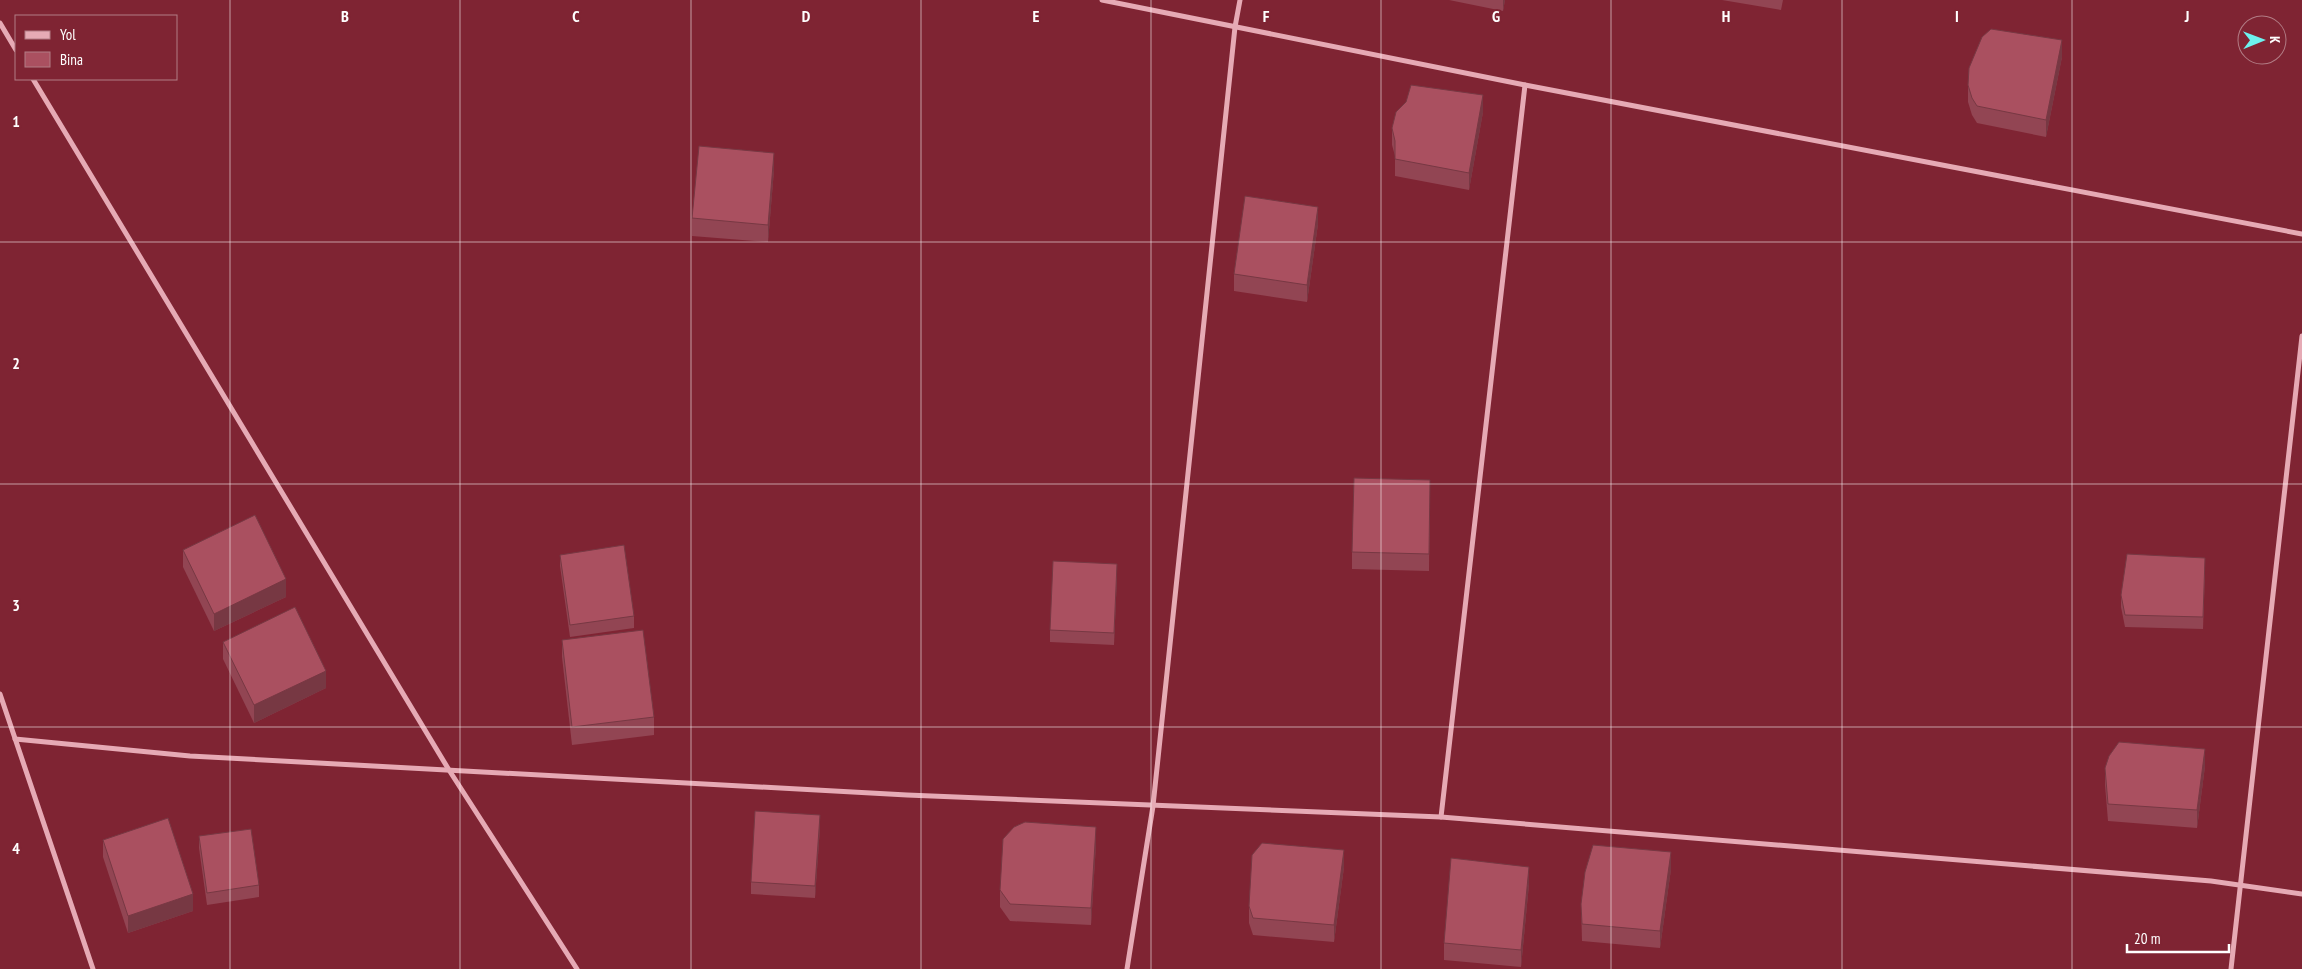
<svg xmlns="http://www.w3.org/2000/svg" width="2302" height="969" font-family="'PT Sans Narrow',sans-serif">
<rect width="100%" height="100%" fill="#7f2433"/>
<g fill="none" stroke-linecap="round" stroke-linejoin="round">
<g stroke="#e6aab5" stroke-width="5">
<path d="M1102,0l423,85 777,149"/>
<path d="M0,23l16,27"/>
<path d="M33,79l416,691 128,199"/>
<path d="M0,694l93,275"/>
<path d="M15,739l175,17 717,39 534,22 770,64 91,13"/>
<path d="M1441,817l84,-732"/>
<path d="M1127,969l26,-163 82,-779 5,-27"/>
<path d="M2231,969l71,-633"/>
</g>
</g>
<g fill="#924553">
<path d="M1449,0h56l-2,11z"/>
<path d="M1722,0h61l-2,10z"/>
<path d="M2062,57l-16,80 -69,-14 -5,-8 -4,-13v-17z"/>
<path d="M1483,112l-14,78 -74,-14v-20l-3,-11v-17z"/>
<path d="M774,170l-6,72 -76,-6v-18z"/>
<path d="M1318,224l-11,78 -73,-11v-17z"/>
<path d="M1430,480l-1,91 -77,-2v-17z"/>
<path d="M183,550l103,47 -72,34 -31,-64z"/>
<path d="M560,555l74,61v12l-64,9 -10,-71z"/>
<path d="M2205,569l-2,60 -78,-2 -4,-20v-12z"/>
<path d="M1117,576l-3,69 -64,-3v-12z"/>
<path d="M562,640l92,77v18l-82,10 -10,-88z"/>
<path d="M223,642l103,46 -72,35 -31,-64z"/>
<path d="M2205,766l-8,62 -89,-7 -3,-36v-17z"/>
<path d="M820,827l-5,71 -64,-4v-12z"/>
<path d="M199,836l60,49v12l-52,8 -8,-57z"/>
<path d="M103,840l90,71 -65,22 -25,-76z"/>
<path d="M1096,844l-5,81 -81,-4 -10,-14v-17z"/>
<path d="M1344,867l-10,75 -81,-7 -4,-12v-17z"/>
<path d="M1671,869l-11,79 -78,-7 -1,-37z"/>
<path d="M1529,884l-8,83 -77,-7v-17z"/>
</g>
<g fill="#773843">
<path d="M1503,0h2l-2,11z"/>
<path d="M2062,40v17l-16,80v-17z"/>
<path d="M1483,95v17l-14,78v-17z"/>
<path d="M774,153v17l-6,72v-17z"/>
<path d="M1318,207v17l-11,78v-17z"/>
<path d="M1117,564v12l-3,69v-12z"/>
<path d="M286,579v18l-72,34v-17z"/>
<path d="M326,671v17l-72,35v-18z"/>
<path d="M2205,749v17l-8,62v-18z"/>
<path d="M820,815v12l-5,71v-12z"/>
<path d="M1096,827v17l-5,81v-17z"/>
<path d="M1344,850v17l-10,75v-17z"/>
<path d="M1671,852v17l-11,79v-17z"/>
<path d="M1529,867v17l-8,83v-17z"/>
<path d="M193,894v17l-65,22v-17z"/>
</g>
<g fill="#aa5060" stroke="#773843">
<path d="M1991,29l71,11 -16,80 -69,-14 -5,-8 -4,-13 1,-17 13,-31z"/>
<path d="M1411,85l72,10 -14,78 -74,-14v-18l-3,-13 4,-16 10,-10z"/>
<path d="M699,146l75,7 -6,72 -76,-7z"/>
<path d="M1245,196l73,11 -11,78 -73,-11z"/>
<path d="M1354,478l76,2 -1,74 -77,-2z"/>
<path d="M255,515l31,64 -72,35 -31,-64z"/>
<path d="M624,545l10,71 -64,9 -10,-70z"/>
<path d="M2127,554l78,4 -2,59 -78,-2 -4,-20z"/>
<path d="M1053,561l64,3 -3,69 -64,-3z"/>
<path d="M295,607l31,64 -72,34 -31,-63z"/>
<path d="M643,630l11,87 -82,10 -10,-87z"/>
<path d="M2119,742l86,7 -8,61 -89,-6 -3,-36 4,-12z"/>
<path d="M755,811l65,4 -5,71 -64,-4z"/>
<path d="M168,818l25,76 -65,22 -25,-76z"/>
<path d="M1025,822l71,5 -5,81 -81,-4 -10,-14 3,-51 11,-12z"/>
<path d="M251,829l8,56 -52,8 -8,-57z"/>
<path d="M1262,843l82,7 -10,75 -81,-7 -4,-12 3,-51z"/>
<path d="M1593,845l78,7 -11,79 -78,-7 -1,-20 4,-32z"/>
<path d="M1451,858l78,9 -8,83 -77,-7z"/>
</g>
<path fill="none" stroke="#fff" stroke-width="1" stroke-opacity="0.55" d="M230,0v969M460,0v969M691,0v969M921,0v969M1151,0v969M1381,0v969M1611,0v969M1842,0v969M2072,0v969M0,242h2302M0,484h2302M0,727h2302"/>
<g font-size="16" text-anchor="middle" font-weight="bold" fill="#fff" stroke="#7f2433" stroke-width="4" stroke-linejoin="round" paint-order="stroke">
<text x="345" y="22">B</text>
<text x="576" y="22">C</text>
<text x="806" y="22">D</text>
<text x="1036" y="22">E</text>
<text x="1266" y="22">F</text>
<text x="1496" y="22">G</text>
<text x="1726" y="22">H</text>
<text x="1957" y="22">I</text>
<text x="2187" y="22">J</text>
<text x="16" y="127">1</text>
<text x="16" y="369">2</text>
<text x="16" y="611">3</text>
<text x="16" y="854">4</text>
</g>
<rect x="15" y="15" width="162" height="65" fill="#7f2433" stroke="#b27c85"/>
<rect x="25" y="31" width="25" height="8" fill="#e6aab5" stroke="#b27c85"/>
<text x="60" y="40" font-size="15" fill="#ffffff">Yol</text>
<rect x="25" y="52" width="25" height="15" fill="#aa5060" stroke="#b27c85"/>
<text x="60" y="65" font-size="15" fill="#ffffff">Bina</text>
<g transform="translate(2262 40) rotate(89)"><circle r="24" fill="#7f2433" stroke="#b27c85"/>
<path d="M0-4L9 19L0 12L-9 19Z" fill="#6df1ee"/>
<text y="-8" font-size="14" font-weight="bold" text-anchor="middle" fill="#ffffff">K</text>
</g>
<path d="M2127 944v8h102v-8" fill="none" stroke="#ffffff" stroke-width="2.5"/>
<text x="2134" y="944" font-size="15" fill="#ffffff" stroke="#7f2433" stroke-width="4" paint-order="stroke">20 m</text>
</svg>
